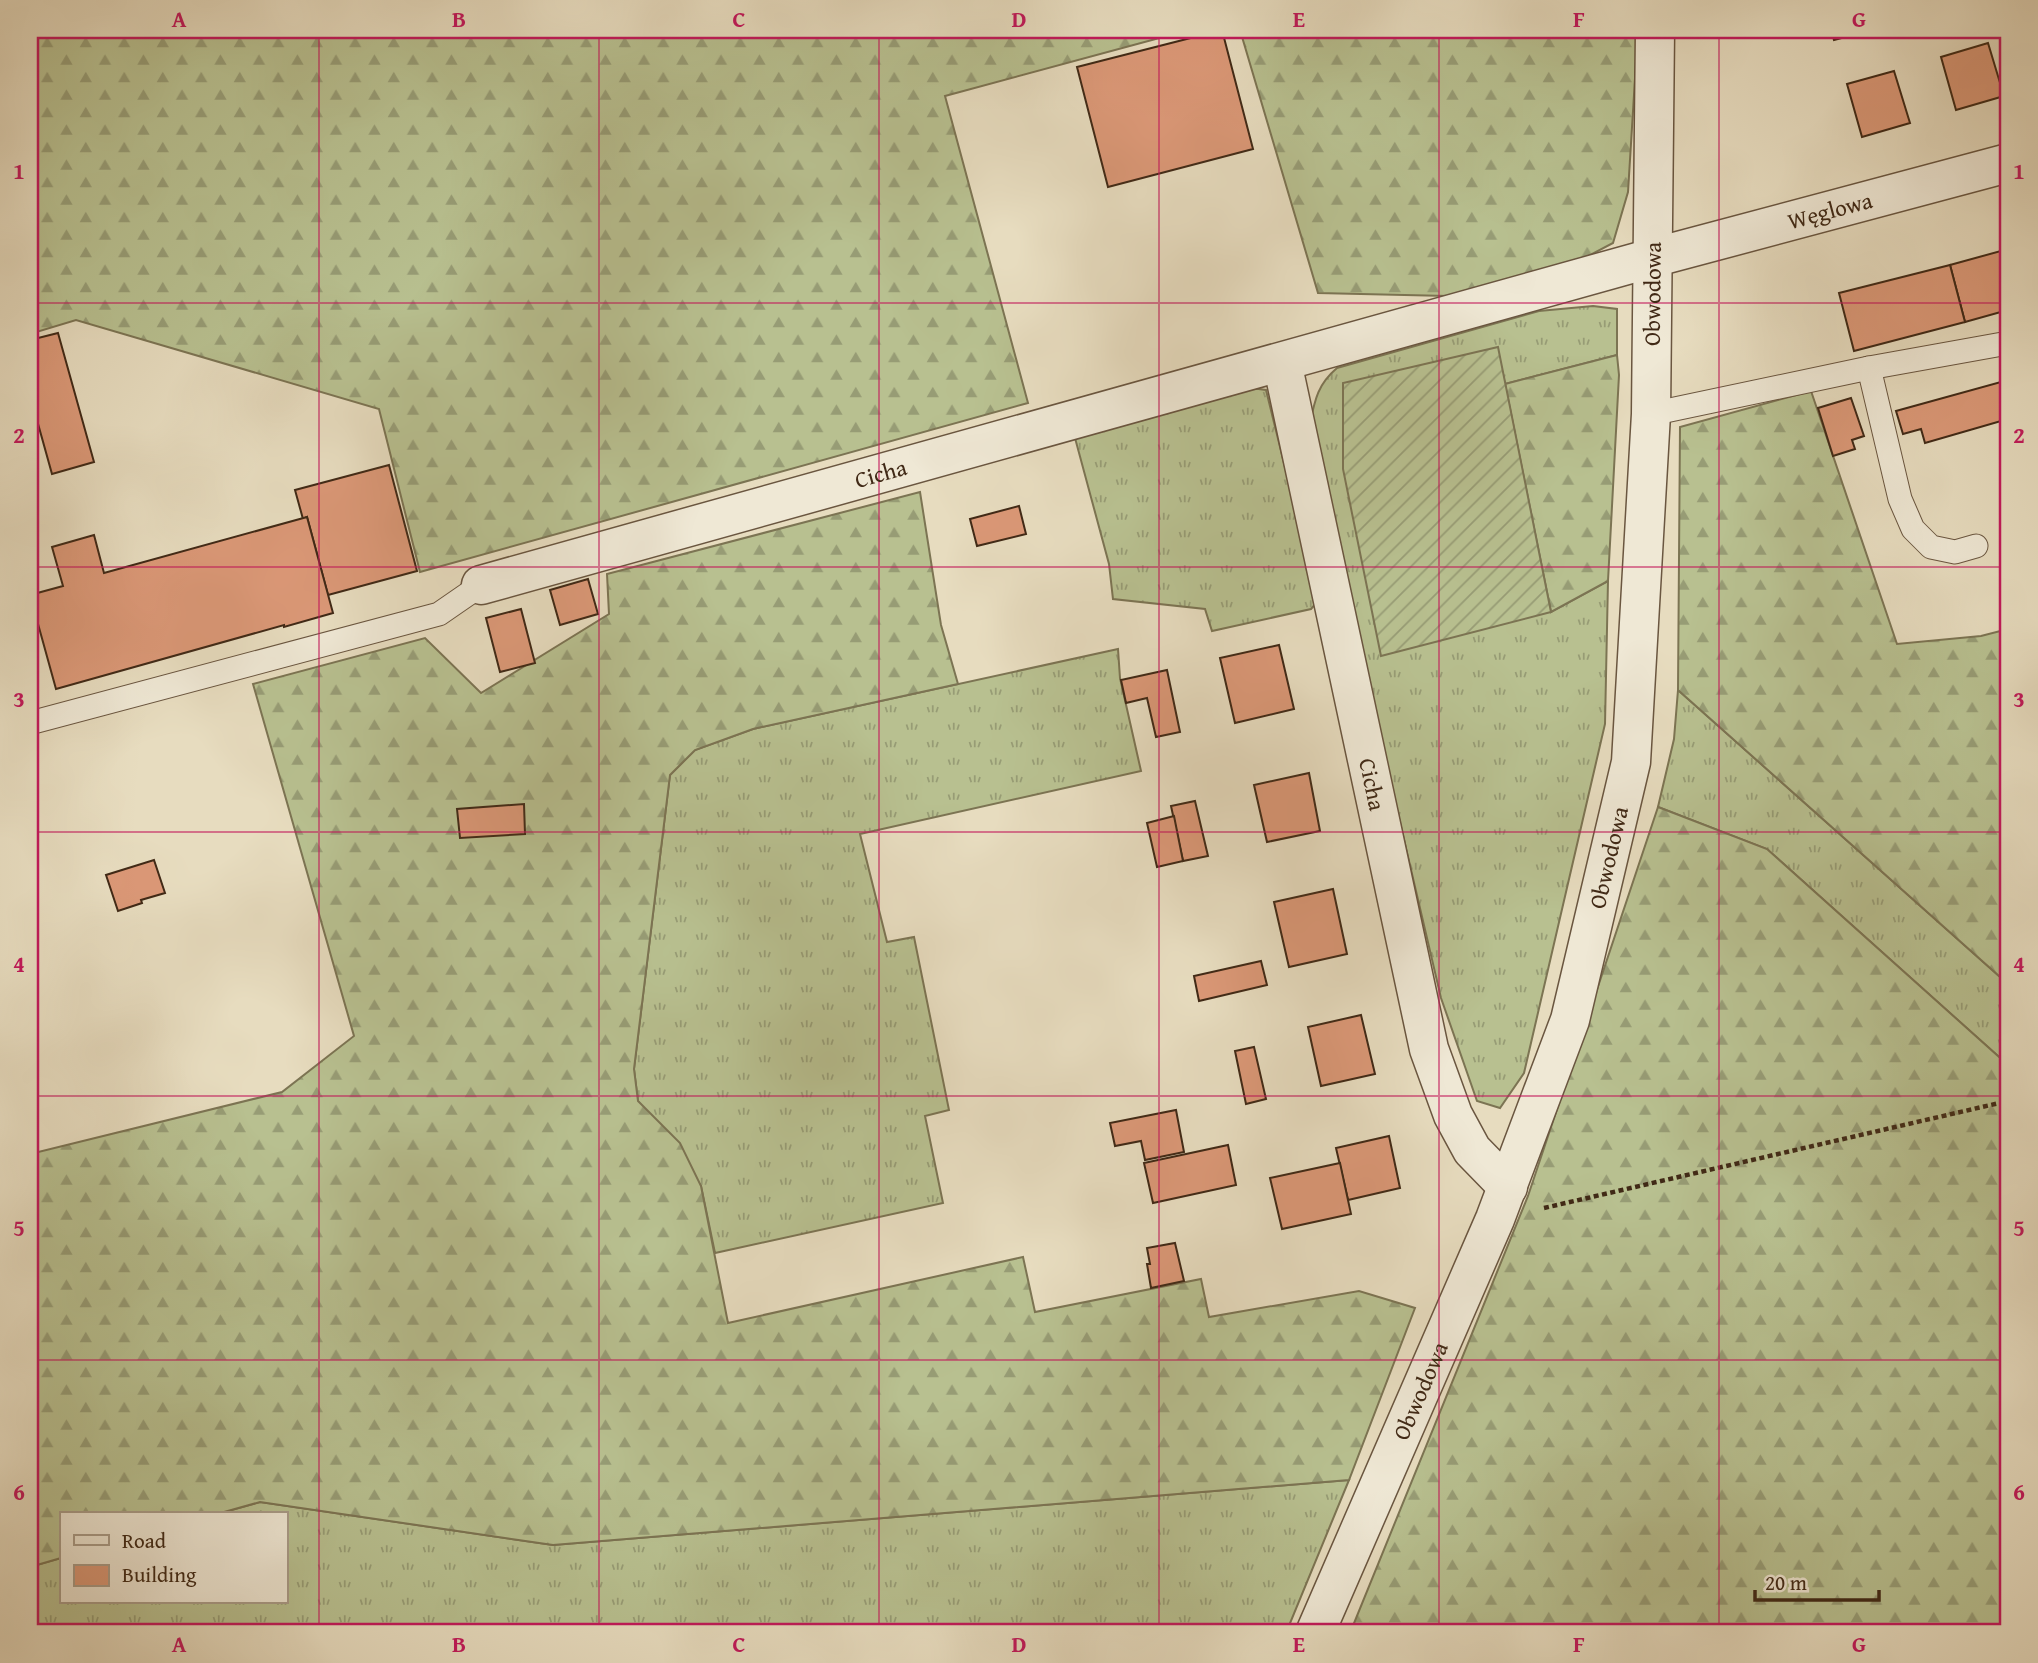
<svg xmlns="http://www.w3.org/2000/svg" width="2038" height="1663" font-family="'Gentium Book Plus',serif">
<defs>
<pattern id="grass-tufts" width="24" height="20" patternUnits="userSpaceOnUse" patternTransform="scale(1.75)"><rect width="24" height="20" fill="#b8c090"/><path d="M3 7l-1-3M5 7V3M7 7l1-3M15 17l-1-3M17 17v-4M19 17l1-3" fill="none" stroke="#979c75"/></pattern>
<pattern id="forest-firs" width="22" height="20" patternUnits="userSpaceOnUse" patternTransform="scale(1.75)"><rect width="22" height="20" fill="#b8c090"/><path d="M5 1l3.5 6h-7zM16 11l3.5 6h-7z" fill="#979c75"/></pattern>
<pattern id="garden-furrows" width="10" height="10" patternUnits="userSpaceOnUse" patternTransform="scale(1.75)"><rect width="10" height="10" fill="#b8c090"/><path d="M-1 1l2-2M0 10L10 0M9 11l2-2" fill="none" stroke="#979c75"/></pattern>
</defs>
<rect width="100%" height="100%" fill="#e7dcbf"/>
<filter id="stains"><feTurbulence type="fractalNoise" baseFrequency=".00286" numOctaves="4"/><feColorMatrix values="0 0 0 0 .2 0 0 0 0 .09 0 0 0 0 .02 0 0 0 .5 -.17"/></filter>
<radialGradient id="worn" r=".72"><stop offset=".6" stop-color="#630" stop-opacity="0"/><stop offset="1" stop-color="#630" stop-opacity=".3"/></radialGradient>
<g fill="url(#grass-tufts)" stroke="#7c7453" stroke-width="2">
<path d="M1593,306l24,3v46l-112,29 -8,-37 54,265 57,-31 -3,143 -81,349 -24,35 -23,-7 -36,-103 -79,-338 -52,-237c5,-24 8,-39 27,-55l202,-57z"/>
<path d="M1251,388l15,2 52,211 -7,8 -99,22 -7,-22 -92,-10 -4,-35 -34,-126z"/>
<path d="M1118,649l2,29 21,93 -281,63 27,108 27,-5 35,173 -24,6 18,87 -228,50 -14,-67 -63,-85 -4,-32 36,-294 25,-25 58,-21z"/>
<path d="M1678,690l330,294v81l-241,-216 -109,-42 16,-68z"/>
<path d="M1349,1480l-63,153h-1256v-66l31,-9v44h224v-88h-68l43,-12 293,43z"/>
</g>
<g fill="url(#forest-firs)" stroke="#7c7453" stroke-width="2">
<path d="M30,30h1159l-244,66 83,307 -608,169 -41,-163 -303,-89 -46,14z"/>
<path d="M1240,30h398l-10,162 -15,51 -40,21 -125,32 -130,-3z"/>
<path d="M1617,355l2,20 -11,206 -57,31 -46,-228z"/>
<path d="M1811,391l86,253 84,-8 27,-7v355l-330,-294 2,-263z"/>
<path d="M920,492l21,133 17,59 -205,45 -58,21 -25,25 -36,294 4,32 42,42 21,43 27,137 295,-66 12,55 166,-33 8,38 150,-26 56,17 -66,172 -796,65 -293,-43 -43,12h-156v44l-31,9v-413l252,-62 72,-56 -101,-352 172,-46 56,55 128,-79 -2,-40z"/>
<path d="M1658,807l109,42 241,216v568h-658l178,-437z"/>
</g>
<path fill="url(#garden-furrows)" stroke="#7c7453" stroke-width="2" d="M1498,347l53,265 -170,44 -38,-187v-86z"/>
<g fill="#db9877" stroke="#402916" stroke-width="2">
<path d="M1222,30l31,119 -145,38 -31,-120z"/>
<path d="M1831,30h41l-38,10z"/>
<path d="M1988,43l16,53 -48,14 -15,-53z"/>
<path d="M1894,71l16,52 -48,14 -15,-53z"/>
<path d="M2008,249v61l-43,12 -15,-57z"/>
<path d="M1950,265l15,57 -111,29 -15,-58z"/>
<path d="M58,333l36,129 -42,12 -22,-79v-55z"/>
<path d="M2008,380v39l-83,24 -4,-14 -18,5 -7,-23z"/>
<path d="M1851,398l13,38 -12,4 3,9 -22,7 -15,-48z"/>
<path d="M389,465l28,106 -89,24 -21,-78 -4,2 -8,-29z"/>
<path d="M1019,506l7,28 -49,12 -7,-27z"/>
<path d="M307,517l26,96 -49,14v-2l-228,64 -26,-94 33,-9 -11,-39 42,-12 10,38z"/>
<path d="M588,579l10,35 -38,11 -10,-35z"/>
<path d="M521,609l14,54 -35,9 -14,-54z"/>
<path d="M1279,645l15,64 -59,14 -15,-65z"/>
<path d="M1167,670l13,62 -24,5 -9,-39 -21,5 -5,-23z"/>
<path d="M1309,773l11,58 -53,11 -13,-57z"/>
<path d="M1195,801l13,55 -25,5 -12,-55z"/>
<path d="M524,804l1,30 -65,4 -3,-29z"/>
<path d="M1174,816l9,45 -26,6 -10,-44z"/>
<path d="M154,860l11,33 -24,7 1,3 -24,8 -12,-36z"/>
<path d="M1333,889l14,65 -58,13 -15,-65z"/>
<path d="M1261,961l6,24 -68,16 -5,-25z"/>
<path d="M1361,1015l14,59 -54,12 -13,-59z"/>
<path d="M1254,1047l12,52 -20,5 -11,-53z"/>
<path d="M1176,1110l8,42 -39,8 -4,-19 -26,5 -5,-23z"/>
<path d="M1389,1136l11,52 -52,12 -12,-52z"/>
<path d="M1228,1145l8,40 -83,18 -9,-40z"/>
<path d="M1340,1163l11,51 -69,15 -12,-51z"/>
<path d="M1175,1243l9,38 -33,7 -4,-24h3l-3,-16z"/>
</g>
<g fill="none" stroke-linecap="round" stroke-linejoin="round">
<defs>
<g id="service">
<path d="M1869,368l31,131 13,30 18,18 24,5 21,-6"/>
<path d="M1651,414l218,-46 139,-25"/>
<path d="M30,723l409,-109 42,-29"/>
</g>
<g id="minor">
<path id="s1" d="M1282,362l147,687 24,66 19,35 36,37"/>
<path id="s2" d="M481,585l1171,-327 356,-95"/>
<path id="s3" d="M1315,1633l180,-414 75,-199 61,-258 20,-348 4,-384"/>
</g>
</defs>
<use href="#service" stroke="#6a5640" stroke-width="25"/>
<use href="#minor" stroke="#6a5640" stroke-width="41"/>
<path stroke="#402916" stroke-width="4.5" stroke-dasharray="5 3.5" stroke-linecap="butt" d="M1544,1208l464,-107"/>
<use href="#service" stroke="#efe8d5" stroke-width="23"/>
<use href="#minor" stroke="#efe8d5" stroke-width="38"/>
</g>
<path fill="none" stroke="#c2185b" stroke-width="2" stroke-opacity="0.55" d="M319,30v1603M599,30v1603M879,30v1603M1159,30v1603M1439,30v1603M1719,30v1603M30,303h1978M30,567h1978M30,832h1978M30,1096h1978M30,1360h1978"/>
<g text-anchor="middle" stroke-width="6" stroke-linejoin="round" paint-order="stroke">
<g font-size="23" fill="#402916" stroke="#efe8d5">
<text dy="8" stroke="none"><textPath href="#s2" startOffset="1400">Węglowa</textPath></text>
<text dy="8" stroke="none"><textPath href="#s3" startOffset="1398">Obwodowa</textPath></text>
<text dy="8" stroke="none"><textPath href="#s2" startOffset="415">Cicha</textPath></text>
<text dy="8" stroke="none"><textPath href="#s1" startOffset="432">Cicha</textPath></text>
<text dy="8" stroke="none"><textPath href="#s3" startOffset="831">Obwodowa</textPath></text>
<text dy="8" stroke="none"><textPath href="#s3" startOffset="264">Obwodowa</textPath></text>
</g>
</g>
<rect width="2038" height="1663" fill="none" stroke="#e7dcbf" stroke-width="77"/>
<rect x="60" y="1512" width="228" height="91" fill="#efe8d5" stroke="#a99c89" stroke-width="2"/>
<rect x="74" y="1535" width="35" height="10" fill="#efe8d5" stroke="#a99c89" stroke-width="2"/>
<text x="122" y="1548" font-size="21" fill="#402916">Road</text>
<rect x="74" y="1565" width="35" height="21" fill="#db9877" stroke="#a99c89" stroke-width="2"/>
<text x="122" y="1582" font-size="21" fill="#402916">Building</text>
<path d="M1755 1590v10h124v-10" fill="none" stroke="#402916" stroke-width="3.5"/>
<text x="1765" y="1590" font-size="21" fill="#402916" stroke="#efe8d5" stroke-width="5" paint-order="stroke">20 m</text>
<rect x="38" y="38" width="1962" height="1586" fill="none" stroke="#c2185b" stroke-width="2.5"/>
<g font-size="23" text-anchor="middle" font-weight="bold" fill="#c2185b">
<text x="179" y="27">A</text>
<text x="459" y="27">B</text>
<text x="739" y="27">C</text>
<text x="1019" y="27">D</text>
<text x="1299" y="27">E</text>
<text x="1579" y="27">F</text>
<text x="1859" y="27">G</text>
<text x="19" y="179">1</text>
<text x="2019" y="179">1</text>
<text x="19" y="443">2</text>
<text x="2019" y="443">2</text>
<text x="19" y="707">3</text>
<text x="2019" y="707">3</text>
<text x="19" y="972">4</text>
<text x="2019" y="972">4</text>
<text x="19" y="1236">5</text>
<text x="2019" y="1236">5</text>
<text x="19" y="1500">6</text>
<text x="2019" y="1500">6</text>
<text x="179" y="1652">A</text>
<text x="459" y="1652">B</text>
<text x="739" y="1652">C</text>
<text x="1019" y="1652">D</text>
<text x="1299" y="1652">E</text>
<text x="1579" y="1652">F</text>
<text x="1859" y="1652">G</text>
</g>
<rect width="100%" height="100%" filter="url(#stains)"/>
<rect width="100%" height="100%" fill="url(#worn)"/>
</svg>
